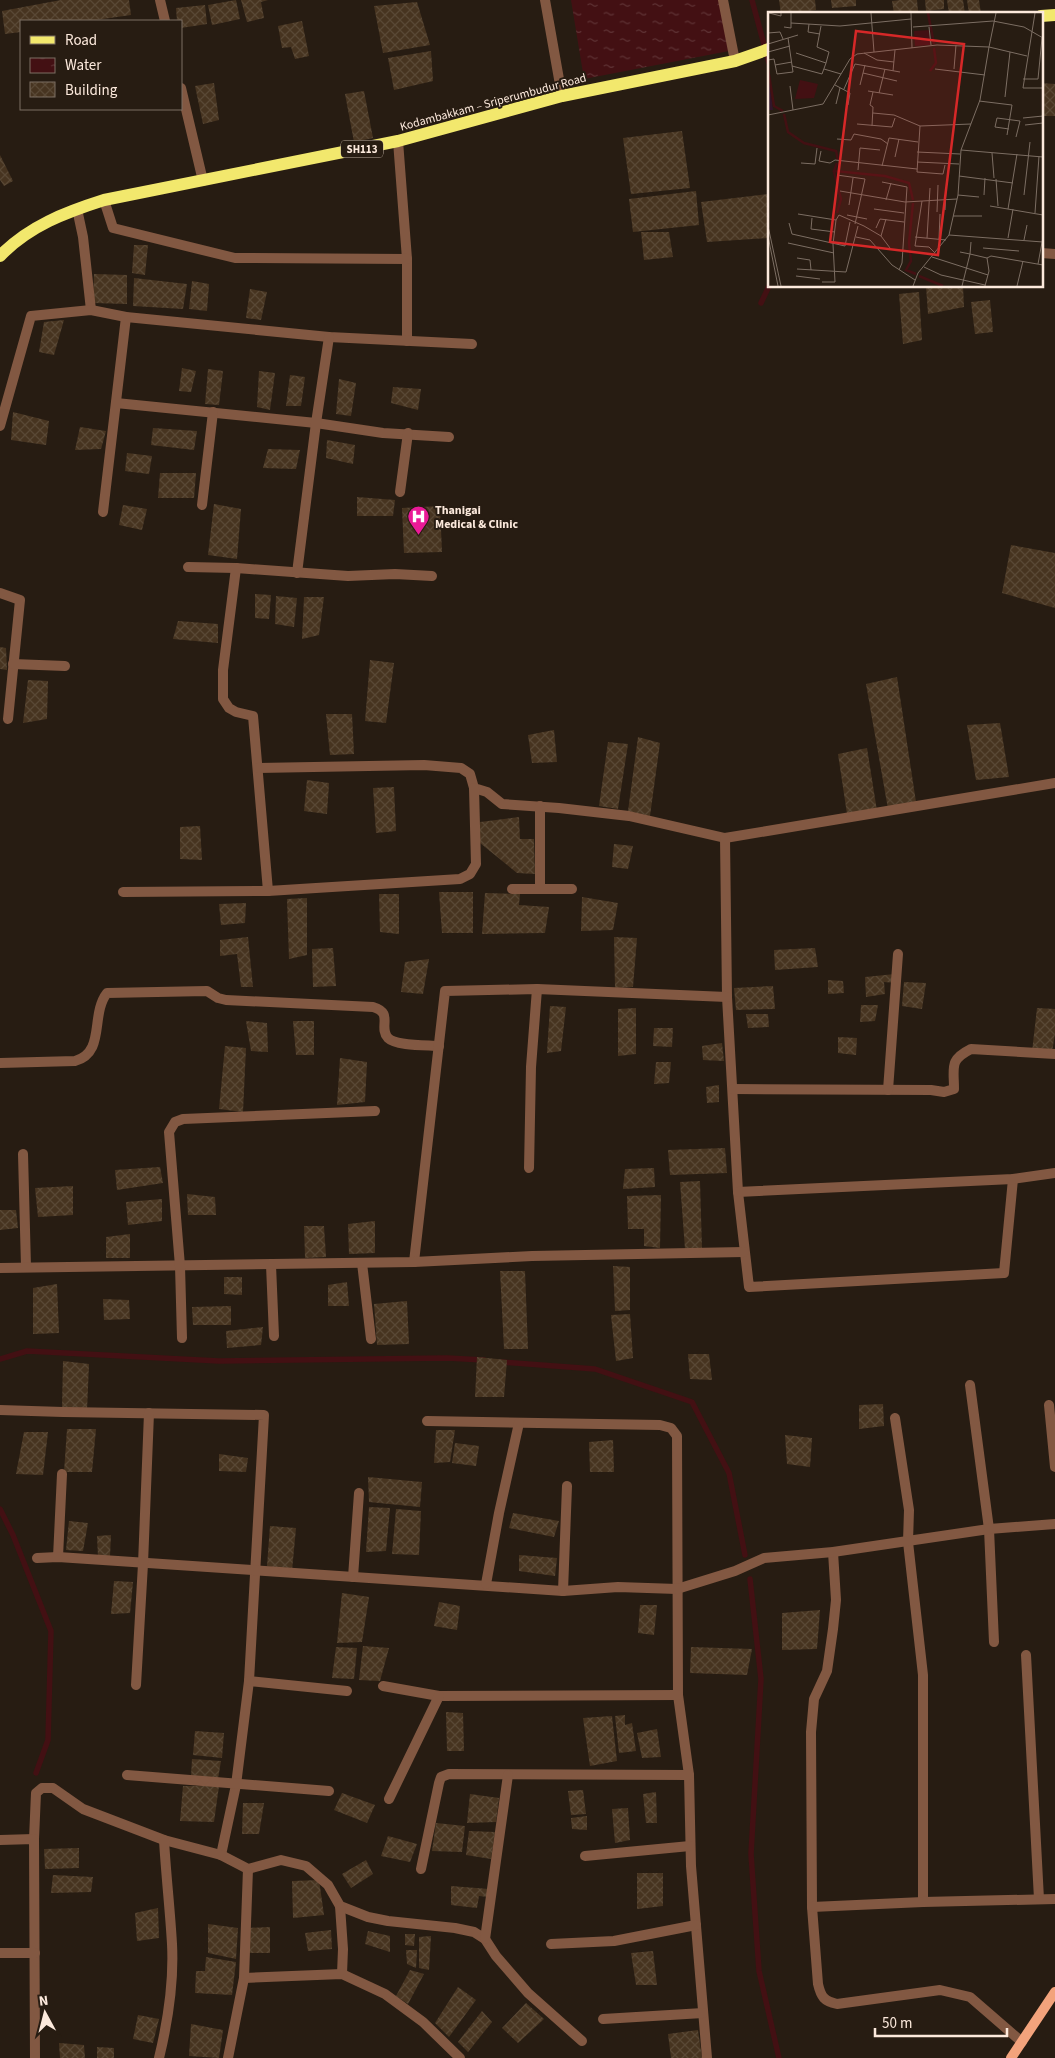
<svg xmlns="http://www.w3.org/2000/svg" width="1055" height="2058" font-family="'Source Sans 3',sans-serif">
<defs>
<pattern id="water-ripples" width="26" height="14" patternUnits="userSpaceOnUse" patternTransform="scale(1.25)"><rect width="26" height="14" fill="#431013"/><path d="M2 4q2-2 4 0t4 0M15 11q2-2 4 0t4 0" fill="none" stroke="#5f3335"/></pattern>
<pattern id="building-cross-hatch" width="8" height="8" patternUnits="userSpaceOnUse" patternTransform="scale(1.25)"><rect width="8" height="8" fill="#473420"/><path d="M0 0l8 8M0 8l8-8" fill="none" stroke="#594835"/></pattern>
</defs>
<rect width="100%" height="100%" fill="#271c12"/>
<path fill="url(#water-ripples)" d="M571,0h150l8,51 -145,28z"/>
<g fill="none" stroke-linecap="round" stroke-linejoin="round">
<g stroke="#431013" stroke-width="5.5">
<path d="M752,0l17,63"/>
<path d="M761,303l8,-17"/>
<path d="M0,1359l27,-8 192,10 228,-3 37,2"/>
<path d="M501,1362l94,7 97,33 37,71 16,82"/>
<path d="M0,1509l13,26 38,96 -3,109 -12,33"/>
<path d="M750,1579l11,100 -10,175 8,117 20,87"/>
</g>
</g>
<g fill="url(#building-cross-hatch)">
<path d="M61,0h68l2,15 -42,6h-68v11l-16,2 -3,-23z"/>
<path d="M236,0l4,19 -28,6 -4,-20z"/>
<path d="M241,0h27l-7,2 3,16 -17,4z"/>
<path d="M779,0h36l1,10 -35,4z"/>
<path d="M831,0h25v6l-24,2z"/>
<path d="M900,0h17l1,11 -24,3 -2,-13z"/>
<path d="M925,0h19v9l-18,2z"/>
<path d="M947,0h16l2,14h-16z"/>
<path d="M967,0h12l2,14h-12z"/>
<path d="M417,2l13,43 -47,8 -9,-47z"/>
<path d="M205,5l2,19 -26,4v-7h-4l-1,-13z"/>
<path d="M302,21l7,35 -14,3 -4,-12 -9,1 -4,-22z"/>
<path d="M431,51l2,30 -39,9 -6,-32z"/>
<path d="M214,83l5,37 -16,4 -8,-38z"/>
<path d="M1041,83l14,1v32h-14z"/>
<path d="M364,91l9,47 -19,4 -9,-48z"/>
<path d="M682,131l8,57 -59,6 -8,-56z"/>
<path d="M0,155l13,26 -9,5 -4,-6z"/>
<path d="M696,191l3,34 -66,7 -4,-33z"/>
<path d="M769,194v44l-62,4 -6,-40z"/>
<path d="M641,232h28l4,25 -29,3z"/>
<path d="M134,245h14l-3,30 -13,-2z"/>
<path d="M94,274l33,1v29l-34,-1z"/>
<path d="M134,278l53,6 -4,25 -50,-3z"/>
<path d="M192,281l17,3 -2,27 -18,-2z"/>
<path d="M926,286h37l1,21 -36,7z"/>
<path d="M250,289l17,3 -6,28 -15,-2z"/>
<path d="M919,292l3,48 -19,4 -4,-50z"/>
<path d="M990,300l3,32 -18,2 -4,-32z"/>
<path d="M64,320l-10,35 -15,-3 5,-30z"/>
<path d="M182,368l14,3 -5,21 -12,-1z"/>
<path d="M208,369l15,2 -4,34 -14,-1z"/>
<path d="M259,371l16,2 -5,37 -13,-3z"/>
<path d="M290,375l15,2 -4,29h-15z"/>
<path d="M339,379l17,4 -5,33 -15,-2z"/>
<path d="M393,387l28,2 -3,21 -27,-7z"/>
<path d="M13,412l36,9 -3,24 -35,-5z"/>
<path d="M80,427l26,4 -5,18 -26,1z"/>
<path d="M153,428l44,3 -3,19 -43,-5z"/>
<path d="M327,440l28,5 -2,19 -27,-6z"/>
<path d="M268,449l32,1 -4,19 -33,-1z"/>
<path d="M127,453l25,3 -3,18 -24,-3z"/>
<path d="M160,473h36l-2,25h-36z"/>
<path d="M357,497l38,3 -2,16h-36z"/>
<path d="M214,504l27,5 -4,50 -29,-4z"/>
<path d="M123,505l24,4 -5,21 -23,-5z"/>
<path d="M440,506l2,46 -38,1 -2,-45z"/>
<path d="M1011,545l44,8v55l-53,-15z"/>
<path d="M255,594l16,1 -2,24 -14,-1z"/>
<path d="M276,596l21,2 -3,29 -19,-3z"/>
<path d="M304,597h20l-5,38 -17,4z"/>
<path d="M178,621l40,3v19l-45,-4z"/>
<path d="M0,647l6,1 1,22 -7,-1z"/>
<path d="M370,660l24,3 -8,60 -21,-2z"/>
<path d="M897,677l19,125 -28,7 -22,-125z"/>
<path d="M28,680l20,1 -1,38 -24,4z"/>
<path d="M326,714h26l2,40 -24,1z"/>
<path d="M1000,723l9,54 -33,3 -9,-55z"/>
<path d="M554,730l3,32 -25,1 -4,-28z"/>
<path d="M638,737l22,6 -10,73 -22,-5z"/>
<path d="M608,742l20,2 -10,65 -19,-3z"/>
<path d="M867,748l10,63 -30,3 -9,-60z"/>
<path d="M307,780l22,3 -2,31 -23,-3z"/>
<path d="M394,787l2,44 -20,2 -3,-45z"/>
<path d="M519,817l1,22h14l1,35 -18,-1 -37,-30v-21z"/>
<path d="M200,826l2,34 -22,-1v-32z"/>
<path d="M614,844l19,2 -5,23 -16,-2z"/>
<path d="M439,892h34v41h-31z"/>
<path d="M485,893l35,1 -1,11 30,2 -4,26 -63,1z"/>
<path d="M379,894h20v40l-19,-2z"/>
<path d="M582,897l36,6 -5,27 -32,1z"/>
<path d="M307,898v57l-18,4 -2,-60z"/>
<path d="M246,903l-1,20 -24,2 -2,-21z"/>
<path d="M248,937l5,50h-12l-4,-33 -17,2v-16z"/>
<path d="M614,937l23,1 -4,49 -18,1z"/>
<path d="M333,948l3,38 -23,1 -1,-38z"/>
<path d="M815,948l3,19 -43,3 -1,-20z"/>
<path d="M429,959l-6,35 -22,-2 4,-30z"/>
<path d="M895,974l1,9 -12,-1 1,12 -19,3 -1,-20z"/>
<path d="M828,980l15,1 1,12 -16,1z"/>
<path d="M904,982l22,1 -4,26 -20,-3z"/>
<path d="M773,986l2,23 -39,1 -2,-22z"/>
<path d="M861,1005h17l-3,16 -15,1z"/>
<path d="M550,1006l16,1 -5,44 -14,2z"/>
<path d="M636,1008v46l-18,2v-47z"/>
<path d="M1037,1008l18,1v25l-3,18h-20z"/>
<path d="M746,1014h22l1,13 -21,1z"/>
<path d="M246,1021l21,2 1,29 -17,-1z"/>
<path d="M293,1021h21v34h-18z"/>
<path d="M654,1028h19l-1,19 -19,-1z"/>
<path d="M838,1037l19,1 -1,17 -18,-2z"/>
<path d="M722,1043l2,18 -21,-1 -1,-14z"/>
<path d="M225,1046l21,2 -3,64 -24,-3z"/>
<path d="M340,1058l27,4 -2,40 -28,3z"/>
<path d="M656,1062h15l-2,21 -15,1z"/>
<path d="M719,1085v17l-12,1 -1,-16z"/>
<path d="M725,1148l2,25 -57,2 -2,-25z"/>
<path d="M160,1167l3,16 -46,7 -2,-20z"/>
<path d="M654,1168l1,19 -32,2 2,-20z"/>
<path d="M700,1181l2,68h-17l-5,-67z"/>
<path d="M73,1186v29l-35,2 -3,-29z"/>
<path d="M187,1194l28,3 1,18h-28z"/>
<path d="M661,1195l-1,53 -16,-2v-17h-16l-1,-33z"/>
<path d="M162,1199v22l-34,4 -2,-23z"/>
<path d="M0,1210h16l2,18 -18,2z"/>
<path d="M375,1221v32l-26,1 -1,-30z"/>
<path d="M304,1226h20l2,31 -21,1z"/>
<path d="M130,1234v24h-24v-21z"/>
<path d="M613,1266l17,1v43l-15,1z"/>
<path d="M500,1271h25l3,78h-24z"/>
<path d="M224,1277h18v18l-18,-1z"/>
<path d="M347,1282l2,24h-21v-21z"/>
<path d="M57,1284l2,49 -26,1v-46z"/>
<path d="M103,1299l26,1 1,19 -26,1z"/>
<path d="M407,1301l2,43 -32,1 -3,-41z"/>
<path d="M231,1306v19h-38l-1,-18z"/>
<path d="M630,1314l3,44 -17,3 -5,-46z"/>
<path d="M263,1327l-2,18 -34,3 -1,-17z"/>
<path d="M688,1354h21l3,26 -22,-1z"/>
<path d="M477,1357l30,3 -3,37h-29z"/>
<path d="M63,1361l26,3 -2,47 -25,-3z"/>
<path d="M883,1404l1,22 -25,3v-24z"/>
<path d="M67,1429h29l-4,43h-28z"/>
<path d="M436,1430h19l-5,32 -16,1z"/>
<path d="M24,1432h24l-5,43 -27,-1z"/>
<path d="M785,1435l27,3 -2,29 -23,-3z"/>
<path d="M613,1440l1,32h-24l-1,-30z"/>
<path d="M455,1443l24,3 -3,20 -24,-3z"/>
<path d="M219,1454l29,4 -2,14 -27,-1z"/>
<path d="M368,1477l54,5 -2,25 -51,-5z"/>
<path d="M369,1507l21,1 -4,43 -20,1z"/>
<path d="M396,1509l25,2 -2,44 -27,-1z"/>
<path d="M513,1513l46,8 -5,16 -45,-9z"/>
<path d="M69,1521l19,2 -5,28 -17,-1z"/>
<path d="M270,1526l26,2 -4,43 -25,-5z"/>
<path d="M111,1535l-1,21 -12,1 -1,-21z"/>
<path d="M519,1555l38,3 -2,18 -36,-5z"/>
<path d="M114,1581l19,1 -3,31 -19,1z"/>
<path d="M342,1593l27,4 -7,45 -25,1z"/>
<path d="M439,1602l21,4 -3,24 -23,-4z"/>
<path d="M640,1605h17l-3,30 -16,-2z"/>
<path d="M820,1610l-3,39 -35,1v-37z"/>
<path d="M363,1646l26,2 -9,33 -21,-1z"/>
<path d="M336,1647l21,1 -3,31 -22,-1z"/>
<path d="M691,1647l61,2 -5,26 -57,-2z"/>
<path d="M446,1712l17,1 1,38h-17z"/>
<path d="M625,1715v10l7,-2 4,28 -17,2 -4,-37z"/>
<path d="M612,1716l5,45 -27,5 -7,-48z"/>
<path d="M657,1729l4,28 -19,1 -5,-25z"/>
<path d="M195,1731l29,2 -2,25 -29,-3z"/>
<path d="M192,1759l29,2 -3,18 -27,-3z"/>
<path d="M183,1786h36l-5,36 -34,-1z"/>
<path d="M583,1790l3,24 -15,1 -3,-24z"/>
<path d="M656,1792l1,31h-11l-3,-29z"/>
<path d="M342,1793l33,12 -8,18 -33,-13z"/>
<path d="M470,1794l29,4 -3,24 -29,1z"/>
<path d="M243,1803h21l-5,31h-17z"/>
<path d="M628,1808l2,32 -15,3 -3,-34z"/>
<path d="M587,1816v14l-15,-1 -1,-11z"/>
<path d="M436,1823l29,3 -3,26 -30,-1z"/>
<path d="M469,1831l26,1 -4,27 -25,-4z"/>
<path d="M388,1836l29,8 -7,18 -29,-6z"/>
<path d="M79,1848v20l-34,1 -1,-20z"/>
<path d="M366,1860l7,14 -22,14 -9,-14z"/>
<path d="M637,1873h26v33l-26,3z"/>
<path d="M53,1875l40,2 -2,15 -40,1z"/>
<path d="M319,1880l5,35 -31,3 -1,-37z"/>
<path d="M451,1886l38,3 -1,8 -9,-1 -2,12 -26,-3z"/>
<path d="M158,1908l1,30 -22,3 -2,-28z"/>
<path d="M208,1924l30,4 -2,31 -28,-6z"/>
<path d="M270,1927v26h-23l-1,-25z"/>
<path d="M331,1930l1,19 -24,2 -3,-18z"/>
<path d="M368,1931l22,5v16l-25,-8z"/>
<path d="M405,1934h10l-1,12 -9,-1z"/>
<path d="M431,1936l-2,34 -10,-2v-31z"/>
<path d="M406,1950h11l-1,18 -9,-4z"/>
<path d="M653,1951l4,34h-21l-5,-32z"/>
<path d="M206,1957l30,5 -4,33 -37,-2 1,-22h9z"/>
<path d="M410,1970l14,4 -16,30 -12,-8z"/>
<path d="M458,1987l18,13 -27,37 -14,-14z"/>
<path d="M526,2003l18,16 -26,24 -16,-15z"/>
<path d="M482,2011l10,11 -24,30 -10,-10z"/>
<path d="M138,2015l21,4 -6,24 -20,-4z"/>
<path d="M191,2024l32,6 -4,28 -30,-2z"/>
<path d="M698,2030l4,28h-31l-3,-24z"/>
<path d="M59,2043l25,2 1,13h-25z"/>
<path d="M97,2047l17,1v10h-17z"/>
</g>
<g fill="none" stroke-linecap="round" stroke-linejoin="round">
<g stroke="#825842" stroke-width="10">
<path d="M160,0l5,21"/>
<path d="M545,0l17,96"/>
<path d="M723,0l12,61"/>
<path d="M181,88l22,93"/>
<path d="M398,141l9,118v82"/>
<path d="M104,200l9,28 122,30 172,1"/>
<path d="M77,209l6,28 8,73"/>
<path d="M1041,253l14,1"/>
<path d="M116,403l200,20 67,10 66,4"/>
<path d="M0,426l31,-110 60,-6 35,7 203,20 143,7"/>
<path d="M400,492l8,-59"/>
<path d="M202,505l11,-93"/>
<path d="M103,512l23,-195"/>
<path d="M188,567l48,1 112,8 47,-2 37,2"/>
<path d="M236,568l-13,102v29l6,9 7,4 17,4 15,175"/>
<path d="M297,573l19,-150 13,-86"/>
<path d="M0,593l20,7 -12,119"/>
<path d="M13,664l52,2"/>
<path d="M258,768l166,-3 37,3 9,6 4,14 13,4 15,12 57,4 70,8 96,22 330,-55"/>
<path d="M540,806v83"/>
<path d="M725,838l2,159 11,195 11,95 255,-14 9,-94"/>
<path d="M512,889h60"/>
<path d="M123,892l145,-1 192,-12 10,-5 6,-10 -2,-76"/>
<path d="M0,1063l75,-2c31,-9 15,-46 32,-68l100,-2 11,7 8,2 147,7c21,6 5,20 15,31 8,8 39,7 51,8"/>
<path d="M733,1089l198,1 13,2 10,-3c0,-22 -5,-29 17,-40l84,5"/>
<path d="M888,1090l10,-136"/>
<path d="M23,1154l3,113"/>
<path d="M529,1168l2,-101 6,-78"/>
<path d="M738,1192l275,-13 42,-6"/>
<path d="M414,1262l31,-271 92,-2 190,8"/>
<path d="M362,1263l9,76"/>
<path d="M271,1265l3,71"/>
<path d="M0,1268l414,-6 118,-6 212,-4"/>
<path d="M182,1338l-2,-72 -11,-134 6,-10 8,-3 192,-8"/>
<path d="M970,1385l19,144 5,113"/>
<path d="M1049,1405l6,62"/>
<path d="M0,1410l63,2 201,3 -15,266 -13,104 -15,70"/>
<path d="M895,1418l14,92 -1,32 15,133v227"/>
<path d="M427,1421l233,4 11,3 6,8 1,259 11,80 2,91 16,192"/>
<path d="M833,1552l3,48 -3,29 -6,42 -13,28 -3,33 1,175 6,77c3,13 6,17 19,20l103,-14 30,7 52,45"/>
<path d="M58,1557l4,-83"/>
<path d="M37,1558l21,-1 505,34 55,-4 59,2 58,-18 29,-13 69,-6 156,-23 66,-5"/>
<path d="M353,1577l6,-84"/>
<path d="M486,1584l13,-71 20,-90"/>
<path d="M563,1591l4,-105"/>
<path d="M1026,1655l13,244"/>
<path d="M249,1681l98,10"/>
<path d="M136,1685l7,-121 6,-151"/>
<path d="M383,1686l56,10 239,-1"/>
<path d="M127,1775l202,16"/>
<path d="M389,1799l50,-103"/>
<path d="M34,1839l2,-46 6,-5h11l30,21 81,31 57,15 27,14 33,-9 25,6 22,19 12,21 28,11 20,4 67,7 19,4 11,7 11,17 32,37 54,48"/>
<path d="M0,1840l34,-1 1,219"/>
<path d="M585,1856l105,-10"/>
<path d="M421,1869l18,-86 2,-6 8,-3 240,1"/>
<path d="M340,1906l3,43 -1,25"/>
<path d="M812,1907l111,-5 132,-3"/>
<path d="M485,1939l23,-164"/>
<path d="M551,1944l63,-3 82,-16"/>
<path d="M0,1953h35"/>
<path d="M244,1978l98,-4 43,20 38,28 37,36"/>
<path d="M603,2019l100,-6"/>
<path d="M159,2058c9,-37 15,-76 13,-114 -2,-35 -6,-69 -8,-104"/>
<path d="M228,2058l16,-80 4,-109"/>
</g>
<path stroke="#f3a37c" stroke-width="10" d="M1011,2058l44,-66"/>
<g stroke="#f2e86d" stroke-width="12">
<path d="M1041,16l14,-1"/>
<path d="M0,256c29,-30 66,-44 104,-56l294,-59 164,-45 173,-35 34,-12"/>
</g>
</g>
<defs>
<symbol id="hospital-pin" viewBox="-11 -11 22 30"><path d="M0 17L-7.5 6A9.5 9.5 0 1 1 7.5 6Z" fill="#ea1a97" stroke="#271c12"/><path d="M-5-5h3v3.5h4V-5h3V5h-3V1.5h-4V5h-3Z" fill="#fff"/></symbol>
</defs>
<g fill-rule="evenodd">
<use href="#hospital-pin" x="406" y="504" width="25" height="34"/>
</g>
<g text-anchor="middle" stroke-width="4" stroke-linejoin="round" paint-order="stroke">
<rect fill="#271c12" stroke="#bcac9f" stroke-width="1" x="341" y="140.5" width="42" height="17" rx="4"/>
<g font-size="11" font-weight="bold" fill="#fce9dc">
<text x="362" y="153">SH113</text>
</g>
<g font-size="12" fill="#fce9dc" stroke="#271c12">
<text transform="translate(493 102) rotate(-15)" y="4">Kodambakkam – Sriperumbudur Road</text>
</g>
<g font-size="12" font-weight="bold" fill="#fce9dc" stroke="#271c12" text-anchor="start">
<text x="435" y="514">Thanigai<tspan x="435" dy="14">Medical &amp; Clinic</tspan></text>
</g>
</g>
<g transform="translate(768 12)">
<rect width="275" height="275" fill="#271c12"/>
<path d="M0,57l5,41h-5z" fill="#31162a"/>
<path d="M162,18v15l-15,1 -1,-15zM32,68l18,4 -4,14 -19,1z" fill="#431013"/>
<path fill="none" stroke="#431013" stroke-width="2.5" d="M160,1l6,31M0,57l6,37 9,5M162,59l6,-8 -2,-15M16,102l4,18 16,11 32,8 2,9M69,151l-3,8 51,5 24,7 4,17M66,160l7,27 -4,14M145,191l-4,40 2,18 -5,9 10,4M151,264l24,10"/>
<path fill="none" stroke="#7c6e63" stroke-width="1" d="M1,1l12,3v-3M103,1l3,39M143,1l1,35M267,1l-12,75h20M225,9l31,6 19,11M23,11l49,3 71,-7M41,12l-1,8 12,2M16,15l7,1v-15M145,15l80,-6M161,15l2,18M0,21l12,-1 3,7M0,32l30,-9M0,40l22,-6M28,41l30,10 3,-11 -12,-5 4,-21M96,41l13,7 17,2M0,48l6,-1 3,15 16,-2 -5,-34M7,53l17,-3M24,54l30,8 4,-11M56,57l17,5M167,57l50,6M186,57l2,-24M125,59l2,-21M95,61l34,8M255,67h15l4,-41M67,73l15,8 -2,12M92,73l5,-20M22,74l3,24M76,77l11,-25 45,8M100,79l25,4M111,81l6,-24M237,85l5,-45M211,89l33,4 -5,30M68,92l4,-16M105,101l21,2 26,11 51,-2M0,103l55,-11 27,-45 7,-5 80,-9 52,2 7,-34M255,106l20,-2M89,112l35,3 3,-9M257,113l18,-2M104,114l1,-19 -3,-2 3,-13M152,114l-3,46 26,2 2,-9M241,117l-14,-2 2,-9 23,3 -4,16M69,127l14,1 3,-6 27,5 7,5M193,138l82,7M53,139l-2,10 11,2 5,-3 82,9M149,140l43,2M224,141l2,25M127,145l4,-18M149,150l42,2M33,151l14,1 2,-16M114,154l7,-28 29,4M90,158l2,-22 20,2M69,163l28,4 -10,45M191,164l54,7M228,167l2,27M114,170l25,5 -5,76 -3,7M72,179l65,11 52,-3M190,183l21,2M216,183l1,-17M256,183l6,-53M118,188l5,-17M154,189l-7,45 14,1 6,6M81,193l4,-27M222,194l53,9M106,197l30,4M240,197l9,-55M177,198l1,-22M169,200l1,-27M267,201l4,-57M30,202l38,6 -3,24 2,38h-13M79,203l20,4M185,204h29M44,206l-1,11 24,3M68,208l3,-5 25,11 17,10 9,12M21,211l3,11 53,12 5,-24M0,214l13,60M108,216l4,-9 24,3M181,223l94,7M0,224l10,50M113,224l5,-17M88,225l14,3 22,25 23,15M147,225l31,3M159,226l3,-50M240,226l5,-29M171,227l1,-25M256,228l3,-15M20,231l46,10M215,236l36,3M192,240l10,2 1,-12M164,245l56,18M29,246l13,2 1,10M270,252l5,-27M156,255l17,8 44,10M29,257l49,3 12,-46M28,264l24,3M145,274l5,-13 31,-38 9,-40 3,-45 19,-50 9,-53 38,9M194,274l8,-32 17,4M217,274l4,-15 -2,-13 4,-2 52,9M249,274l6,-25"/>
<path fill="#d62828" fill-opacity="0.15" stroke="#d62828" stroke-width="2.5" d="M88,19l108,13 -26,211 -108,-13z"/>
<rect width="275" height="275" fill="none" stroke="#fce9dc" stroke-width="2.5"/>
</g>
<rect x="20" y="20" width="162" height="90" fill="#271c12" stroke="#7c6e63"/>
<rect x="30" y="36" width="25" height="8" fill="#f2e86d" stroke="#7c6e63"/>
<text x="65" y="45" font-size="15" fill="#fce9dc">Road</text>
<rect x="30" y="58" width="25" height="15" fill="url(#water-ripples)" stroke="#7c6e63"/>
<text x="65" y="70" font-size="15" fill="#fce9dc">Water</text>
<rect x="30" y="82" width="25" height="15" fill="url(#building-cross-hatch)" stroke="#7c6e63"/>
<text x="65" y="95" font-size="15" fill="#fce9dc">Building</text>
<g transform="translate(45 2013) rotate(353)" stroke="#271c12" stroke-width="4" paint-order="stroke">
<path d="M0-4L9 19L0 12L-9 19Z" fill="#fce9dc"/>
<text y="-8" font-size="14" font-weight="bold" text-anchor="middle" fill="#fce9dc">N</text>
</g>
<path d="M875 2028v8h132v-8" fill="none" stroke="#fce9dc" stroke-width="2.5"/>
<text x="882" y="2028" font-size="15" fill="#fce9dc" stroke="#271c12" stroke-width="4" paint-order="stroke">50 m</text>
</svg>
